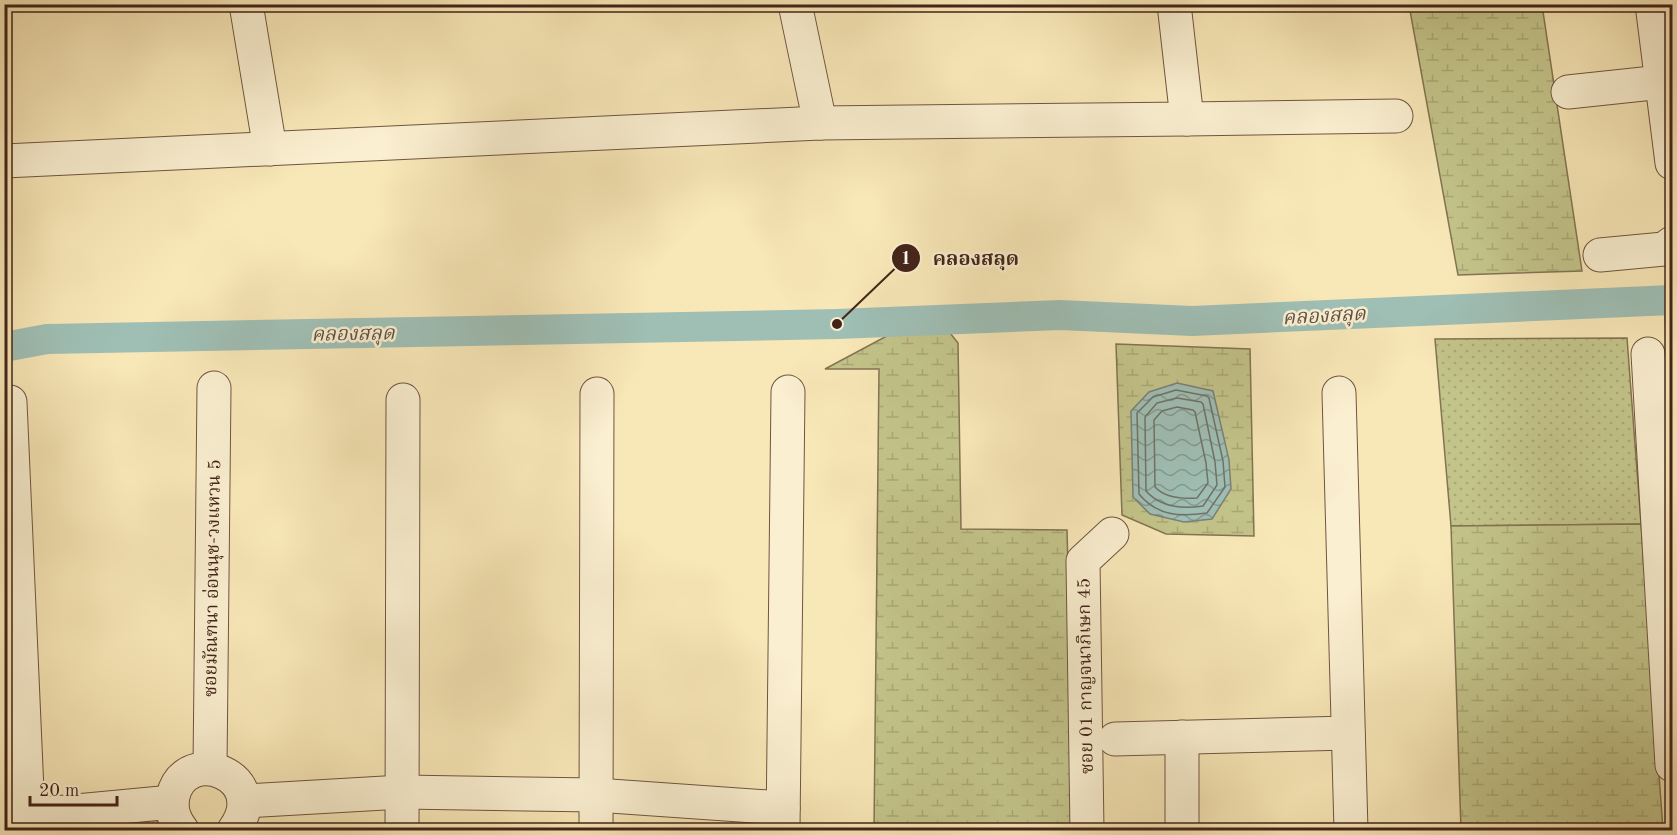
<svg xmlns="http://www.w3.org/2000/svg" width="1677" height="835" font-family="'Old Standard TT','Noto Serif Thai',serif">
<defs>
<pattern id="grass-dots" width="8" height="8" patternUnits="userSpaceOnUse" patternTransform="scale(1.5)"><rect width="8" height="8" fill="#c3c48a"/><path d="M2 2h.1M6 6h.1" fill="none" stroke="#a9a876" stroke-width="1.8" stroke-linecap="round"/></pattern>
<pattern id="wetland-marsh" width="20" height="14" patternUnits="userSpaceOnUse" patternTransform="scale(1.5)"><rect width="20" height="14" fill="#c3c48a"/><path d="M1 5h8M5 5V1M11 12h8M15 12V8" fill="none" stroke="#a9a876"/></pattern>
<pattern id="garden-furrows" width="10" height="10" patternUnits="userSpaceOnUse" patternTransform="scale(1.5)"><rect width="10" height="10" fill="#c3c48a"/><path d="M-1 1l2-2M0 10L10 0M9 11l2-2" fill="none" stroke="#a9a876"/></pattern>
<pattern id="water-waves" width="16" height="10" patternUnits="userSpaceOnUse" patternTransform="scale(1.5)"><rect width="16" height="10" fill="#9fbfb5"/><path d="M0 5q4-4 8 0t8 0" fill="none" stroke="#839b92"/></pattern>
</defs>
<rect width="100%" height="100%" fill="#f8e7b7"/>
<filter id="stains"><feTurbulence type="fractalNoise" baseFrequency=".00333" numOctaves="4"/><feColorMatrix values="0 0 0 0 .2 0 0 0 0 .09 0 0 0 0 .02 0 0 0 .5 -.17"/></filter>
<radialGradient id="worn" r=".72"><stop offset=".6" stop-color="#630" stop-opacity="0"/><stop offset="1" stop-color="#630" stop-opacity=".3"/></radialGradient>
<path fill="url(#grass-dots)" stroke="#837452" stroke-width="1.5" d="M1627,338l14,186 -190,2 -16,-187z"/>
<g fill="url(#wetland-marsh)" stroke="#837452" stroke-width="1.5">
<path d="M1409,5h133l40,266 -124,4z"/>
<path d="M1665,316l7,1v119z"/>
<path d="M928,328l22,5 8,10 3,186 106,1 8,300h-201l5,-461h-54l73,-39z"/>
<path d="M1116,344l134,5 4,187 -88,-2 -44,-19z"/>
<path d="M1641,524l22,306h-202l-10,-304z"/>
</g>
<path fill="url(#garden-furrows)" stroke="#837452" stroke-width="1.5" d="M118,819l38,1 12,10h-73z"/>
<path fill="url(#water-waves)" stroke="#7a8177" stroke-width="1.5" d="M1177,383l36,8 16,69 2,29 -19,30 -28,3 -34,-8 -17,-17 -2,-86 18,-19z"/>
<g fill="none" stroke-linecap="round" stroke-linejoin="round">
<g stroke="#717267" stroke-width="1.5">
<path d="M1176,390l31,6 2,2 14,63 2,26 -18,26c-27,4 -50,3 -68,-19l-2,-81 16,-16z"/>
<path d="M1177,398l24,4 2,2 12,58 2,23 -14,21c-21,3 -43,1 -57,-15l-1,-74 12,-14z"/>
<path d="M1177,407l16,3 2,2 11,51 2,20 -11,15c-14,1 -32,0 -42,-11l-1,-67 8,-9z"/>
</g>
<path stroke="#9fbfb5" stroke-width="30" d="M4,347l43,-8 790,-15 223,-9 132,6 480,-21"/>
<defs>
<g id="minor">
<path d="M246,4l24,145"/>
<path d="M795,4l25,119"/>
<path d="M1652,4l20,159"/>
<path d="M1568,92l94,-10"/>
<path d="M1187,119l209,-3"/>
<path d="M4,161l816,-38 367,-4 -13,-115"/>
<path d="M1600,255l64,-6 8,-6"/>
<path d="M1648,354l24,411"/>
<path d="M1339,393l12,437"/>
<path d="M10,402l18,412"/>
<path d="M1115,739l233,-6"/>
<path d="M210,768l4,-380"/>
<path d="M244,801l158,-9 194,3 187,13"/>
<path d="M4,816l62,-4 106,-10"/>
<path d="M783,828l5,-436"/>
<path d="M182,830c-8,-10 -12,-21 -9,-34 13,-54 100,-19 61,34"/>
<path d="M402,830l1,-430"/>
<path d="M596,830l1,-436"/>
<path d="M1087,830l-4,-269 29,-27"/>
<path d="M1182,830v-93"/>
</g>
</defs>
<use href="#minor" stroke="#705540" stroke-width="35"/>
<use href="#minor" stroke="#faefd0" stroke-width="33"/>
</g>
<g text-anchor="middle" stroke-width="5" stroke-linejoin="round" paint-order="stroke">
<g font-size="18" fill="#432419" stroke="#faefd0">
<text transform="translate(212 578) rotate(-89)" y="6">ซอยมัณฑนา อ่อนนุช-วงแหวน 5</text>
<text transform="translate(1085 676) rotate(-91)" y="6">ซอย 01 กาญจนาภิเษก 45</text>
</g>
<g font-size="20" font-style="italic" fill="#5f5248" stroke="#faefd0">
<text transform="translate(1324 315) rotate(-3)" y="7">คลองสลุด</text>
<text transform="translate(353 333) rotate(-1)" y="7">คลองสลุด</text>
</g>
</g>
<path fill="none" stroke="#432419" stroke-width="2" d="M837 324L906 258"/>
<g fill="#432419" stroke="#faefd0" stroke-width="2">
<circle cx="837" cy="324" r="6"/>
<circle cx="906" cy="258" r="15"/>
</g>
<g font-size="18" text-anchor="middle" font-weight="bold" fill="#fff">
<text x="906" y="264">1</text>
</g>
<g font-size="20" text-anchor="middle" font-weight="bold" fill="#432419" stroke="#faefd0" stroke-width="5" stroke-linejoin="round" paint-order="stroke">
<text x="976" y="265">คลองสลุด</text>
</g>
<rect width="1677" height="835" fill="none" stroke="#f8e7b7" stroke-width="24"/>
<rect x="6" y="6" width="1665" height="823" fill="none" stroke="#432419" stroke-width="3"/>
<rect x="12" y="12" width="1653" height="811" fill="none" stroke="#432419" stroke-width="1.5"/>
<path d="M30 796v9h87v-9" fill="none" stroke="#432419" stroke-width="3"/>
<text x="39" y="796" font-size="18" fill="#432419" stroke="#faefd0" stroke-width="4.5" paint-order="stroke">20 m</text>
<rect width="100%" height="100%" filter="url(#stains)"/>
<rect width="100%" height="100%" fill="url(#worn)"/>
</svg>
